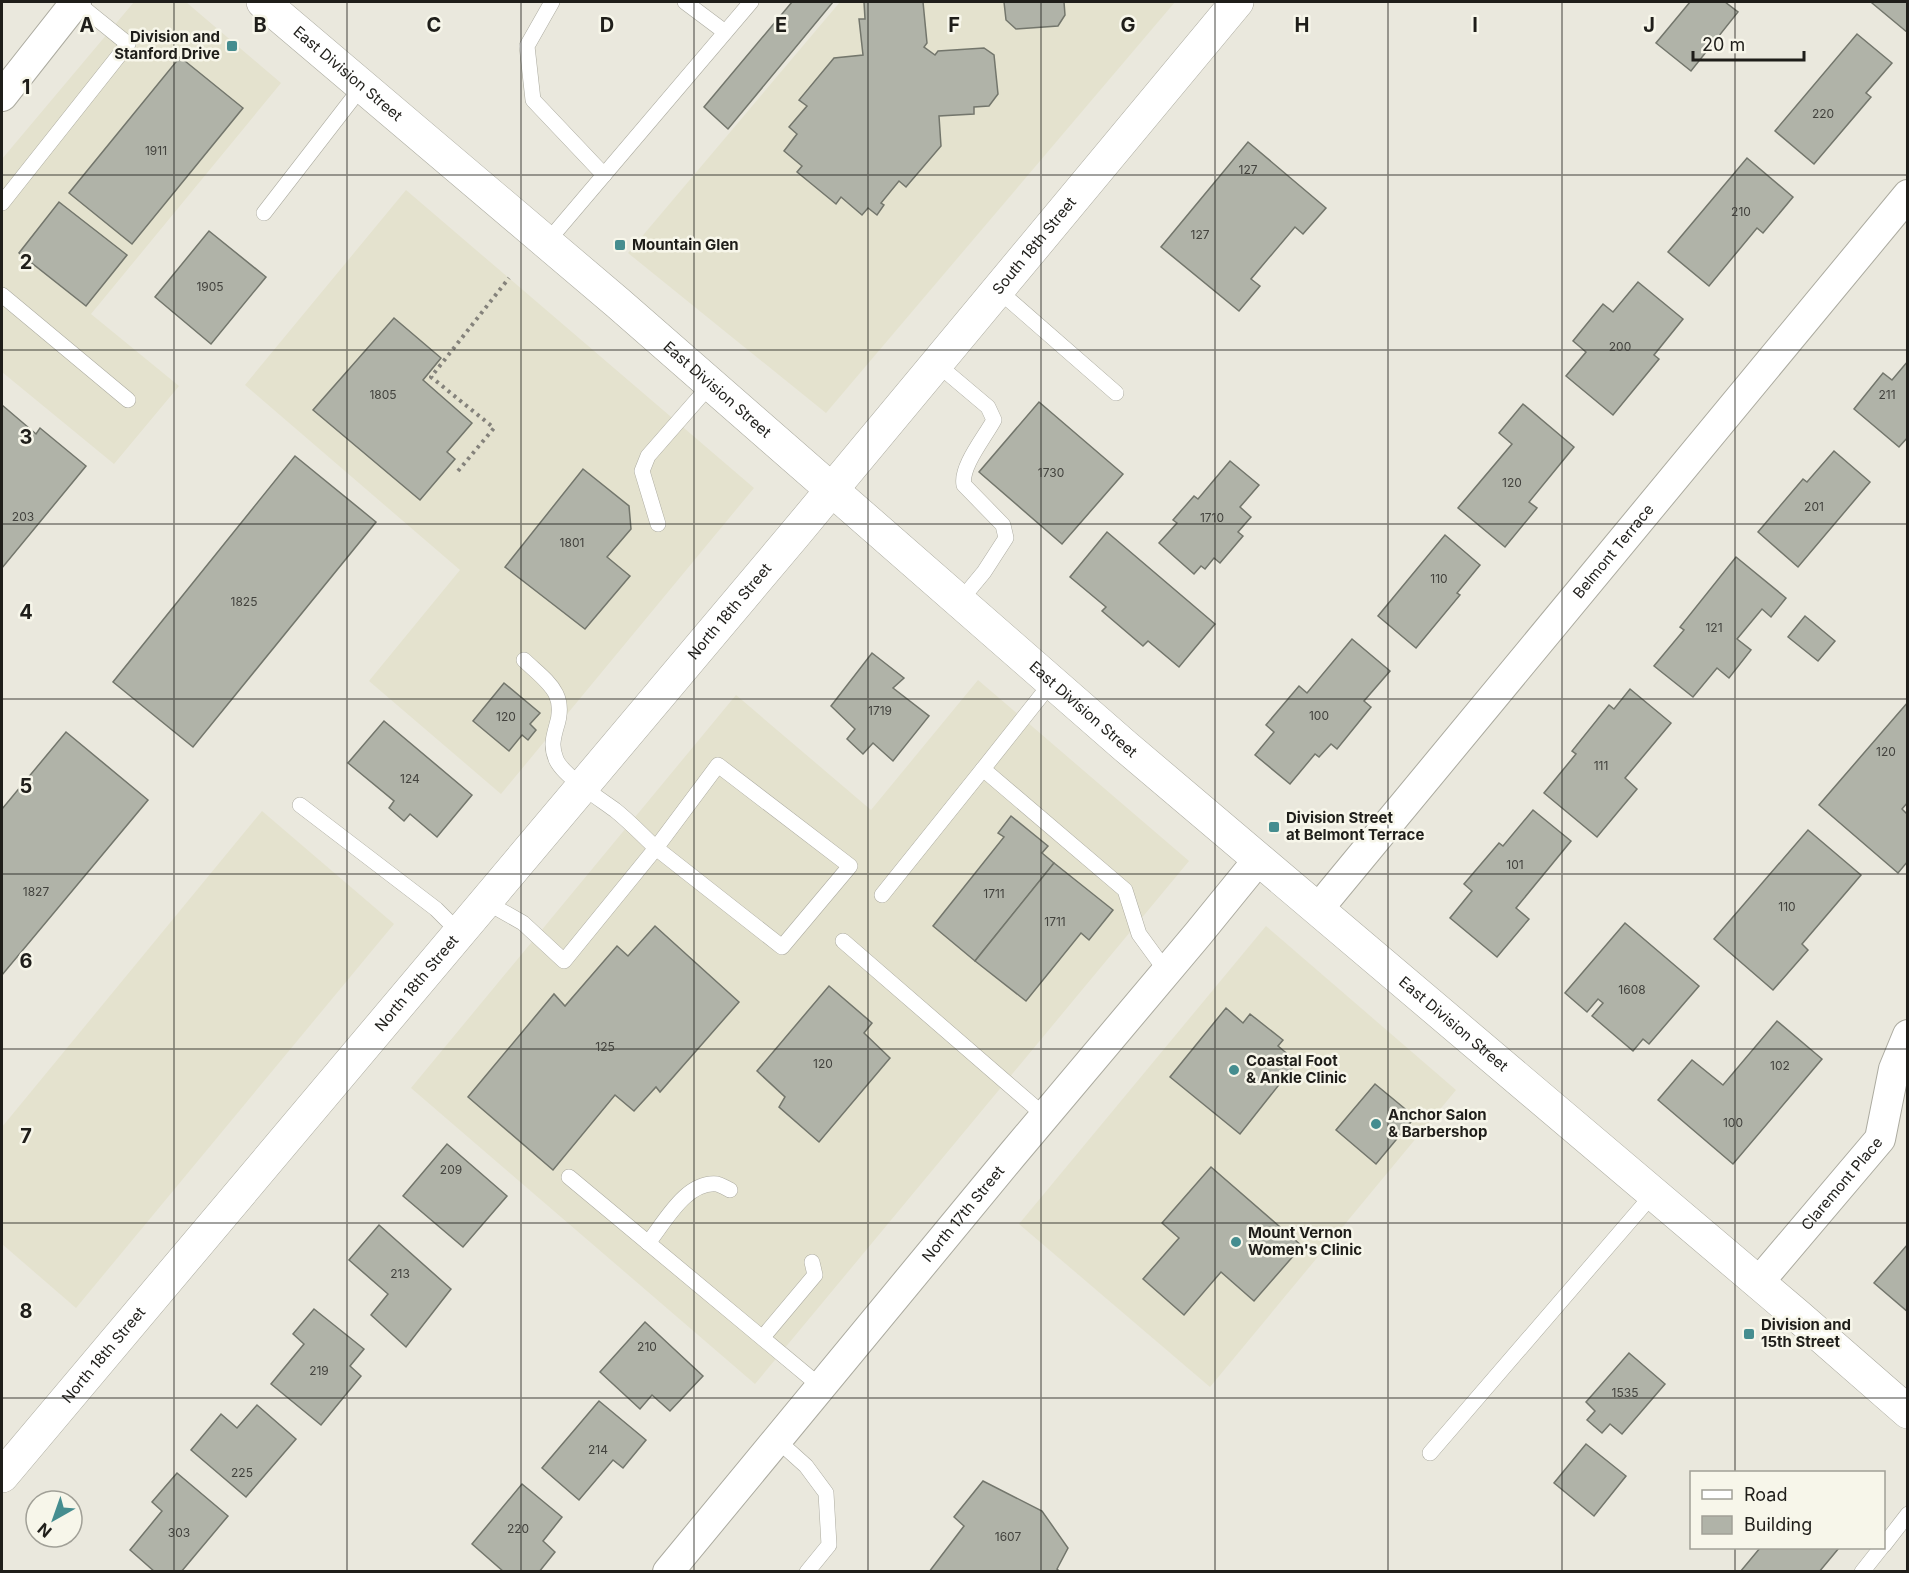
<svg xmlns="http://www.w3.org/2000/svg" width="1909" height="1573" font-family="Inter,sans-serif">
<rect width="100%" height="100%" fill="#eae8dd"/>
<g fill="#e4e2ce">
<path d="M134,2h52l95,81 -190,231 88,72 -65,78 -112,-92v-213z"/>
<path d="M840,2h335l-349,411 -198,-160z"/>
<path d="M406,190l348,298 -253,306 -132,-113 91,-111 -215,-185z"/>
<path d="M978,680l211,181 -434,523 -344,-296 325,-393 135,115z"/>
<path d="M262,811l132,113 -318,384 -74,-64v-117z"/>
<path d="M1266,926l190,164 -246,297 -191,-163z"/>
</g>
<g fill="#b0b3a8" stroke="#73766c" stroke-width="1.5">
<path d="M792,2h41l-105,127 -24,-22z"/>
<path d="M864,2h59l4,41 -3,4 11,8 3,-4 46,-3 10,7 4,39 -9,12 -15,1v7l-35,2 2,30 -35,41 -7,-6 -18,22 3,2 -7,10 -9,-7 -6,7 -21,-18 -5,7 -39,-32 5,-6 -18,-15 13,-17 -8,-7 18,-21 -8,-6 35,-42 29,-3 -4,-36h6z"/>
<path d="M1004,2h60l1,13 -7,11 -42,3 -10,-9z"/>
<path d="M1690,2h35l13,10 -47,59 -35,-28z"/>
<path d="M1873,2h35v31l-36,-30z"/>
<path d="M1857,34l35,29 -26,30 5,4 -57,67 -39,-33z"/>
<path d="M180,57l63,51 -111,136 -63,-51z"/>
<path d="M1248,142l78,66 -23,26 -8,-7 -44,52 9,7 -21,25 -78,-64z"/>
<path d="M1747,158l46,39 -30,36 -6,-5 -48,58 -41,-34z"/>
<path d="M59,202l68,53 -41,51 -67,-53z"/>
<path d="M209,231l57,46 -55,67 -56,-47z"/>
<path d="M1638,282l45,37 -29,36 5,4 -46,56 -47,-39 20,-24 -13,-11 30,-37 10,8z"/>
<path d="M394,318l47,40 -18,22 49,43 -25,29 8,7 -35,41 -107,-90z"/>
<path d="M1908,361v76l-9,10 -45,-38 29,-36 9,7z"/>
<path d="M1039,402l84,72 -61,70 -83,-72z"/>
<path d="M1523,404l51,43 -45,55 8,6 -32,39 -47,-39 54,-64 -13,-11z"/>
<path d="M2,405l34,29 4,-6 46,38 -84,102z"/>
<path d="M1834,451l36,31 -72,85 -40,-35 45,-53 4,3z"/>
<path d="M295,456l81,66 -183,225 -80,-65z"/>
<path d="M1230,461l29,24 -19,22 11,10 -13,15 5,4 -23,27 -6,-5 -9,11 -4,-3 -7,8 -35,-31 18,-20 -4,-3 21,-24 4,3z"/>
<path d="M583,469l46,37 2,23 -24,28 23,19 -45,53 -80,-62z"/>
<path d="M1107,532l108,92 -36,43 -31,-26 -5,5 -41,-35 4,-4 -36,-30z"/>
<path d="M1445,535l35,30 -23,28 3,2 -44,53 -38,-32z"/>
<path d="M1736,557l50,41 -15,19 -9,-8 -25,30 14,11 -22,28 -12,-10 -24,29 -39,-31 30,-36 -4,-3z"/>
<path d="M1805,616l30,25 -17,20 -30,-24z"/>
<path d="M1352,639l38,32 -26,30 7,6 -34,42 -6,-5 -12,13 -4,-3 -25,30 -35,-29 19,-23 -8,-7 33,-39 8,7z"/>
<path d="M872,653l32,25 -11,10 36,28 -36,45 -20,-18 -10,11 -16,-15 8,-10 -24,-23z"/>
<path d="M504,683l36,30 -10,11 6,6 -8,10 -6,-5 -13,16 -36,-30z"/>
<path d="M1630,689l41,34 -46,55 12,11 -40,48 -53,-44 32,-39 -4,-3 37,-46 5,4z"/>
<path d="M1908,702v100l-6,7 6,6v46l-10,12 -79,-68z"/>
<path d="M384,721l88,74 -35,42 -27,-23 -6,7 -15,-13 5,-7 -46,-38z"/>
<path d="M66,732l82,68 -146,175v-166z"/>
<path d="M1533,810l38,31 -55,67 13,11 -32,38 -47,-39 22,-27 -8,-7 35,-41 4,3z"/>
<path d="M1011,816l37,30 -6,7 12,10 -79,98 -42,-35 71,-89 -6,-4z"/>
<path d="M1808,830l53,45 -59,69 6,6 -35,40 -59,-51z"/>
<path d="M1054,863l59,47 -24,30 -8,-7 -55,68 -51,-40z"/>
<path d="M1625,923l74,63 -50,58 -6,-5 -10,12 -41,-35 11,-13 -5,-4 -11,13 -22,-19z"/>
<path d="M655,926l84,76 -79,90 -4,-5 -22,24 -19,-16 -62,75 -85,-73 86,-103 11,12 52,-60 11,10z"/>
<path d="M829,986l43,37 -8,10 26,25 -71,84 -40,-35 6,-10 -28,-26z"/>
<path d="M1226,1008l17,15 7,-9 33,26 -5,6 19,16 -57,72 -70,-57z"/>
<path d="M1777,1021l45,38 -89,105 -75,-64 34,-40 31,25z"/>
<path d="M1375,1084l40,33 -39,47 -40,-34z"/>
<path d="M447,1144l60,52 -44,51 -60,-51z"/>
<path d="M1211,1167l91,79 -48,55 -33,-29 -37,43 -41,-36 36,-41 -17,-15z"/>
<path d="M379,1225l72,64 -45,58 -35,-32 17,-21 -39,-34z"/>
<path d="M1908,1244v68l-34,-29z"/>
<path d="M314,1309l50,40 -14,17 11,10 -40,49 -50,-41 33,-40 -11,-10z"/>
<path d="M645,1322l58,54 -33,35 -18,-16 -12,14 -40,-37z"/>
<path d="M1629,1353l36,31 -43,50 -12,-10 -8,9 -15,-13 8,-9 -9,-9z"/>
<path d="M599,1401l47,39 -23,28 -10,-8 -34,40 -37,-32z"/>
<path d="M257,1405l39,34 -50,58 -55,-47 30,-36 16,14z"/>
<path d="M1586,1444l40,32 -32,40 -40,-33z"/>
<path d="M177,1473l51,43 -47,56h-26l-25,-22 32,-39 -10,-9z"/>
<path d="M983,1481l59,30 26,37 -11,21 3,3h-131l35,-46 -10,-9z"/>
<path d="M522,1484l40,33 -19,24 12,11 -16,20h-35l-32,-28z"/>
<path d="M1760,1548h79l-20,24h-79z"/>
</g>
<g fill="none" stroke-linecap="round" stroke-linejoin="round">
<defs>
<g id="service">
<path d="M552,2l-25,44 6,54 71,75"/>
<path d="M685,2l40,30"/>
<path d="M2,203l126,-159 -52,-42"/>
<path d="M264,213l99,-128"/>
<path d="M547,242l204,-240"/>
<path d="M998,290l118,103"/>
<path d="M2,295l126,105"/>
<path d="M937,364l51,43 6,13c-9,17 -34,47 -30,65l39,40 3,13 -22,34 -24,29"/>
<path d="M658,524l-16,-53 6,-15 63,-72"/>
<path d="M1052,682l-69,87 142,121 14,44 27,37"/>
<path d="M718,765l132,101 -68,81 -126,-99z"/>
<path d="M300,805l136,104 24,24"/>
<path d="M882,895l101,-126"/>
<path d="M486,902l37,21 41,38 92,-113c-14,-13 -27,-27 -41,-38 -15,-11 -53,-35 -59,-51 -5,-12 -3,-20 0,-31 12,-35 -9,-46 -32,-68"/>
<path d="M843,941l202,175"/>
<path d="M569,1177l251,209"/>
<path d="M648,1243c17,-21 38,-62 69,-59 4,1 9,4 13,6"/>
<path d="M763,1337l52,-62 -3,-13"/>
<path d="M776,1439l30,27 20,27 3,52 -22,27"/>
<path d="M1430,1453l224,-260"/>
<path d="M1884,1545l24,-31"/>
<path d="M1862,1572l19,-24"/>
</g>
<g id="minor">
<path d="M2,96l74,-94"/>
<path id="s1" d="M1318,909l590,-714"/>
<path id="s2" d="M1758,1283l122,-144 14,-70 14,-34"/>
<path id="s3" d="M668,1572l344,-417 186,-221 61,-75"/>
</g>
<g id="tertiary">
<path id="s4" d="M263,2l355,301 507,443 673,570 110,96"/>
<path id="s5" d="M2,1476l793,-942 442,-532"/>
</g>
</defs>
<use href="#service" stroke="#acaba0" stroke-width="16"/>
<use href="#minor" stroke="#acaba0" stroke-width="32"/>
<use href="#tertiary" stroke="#acaba0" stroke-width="34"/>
<path stroke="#84827b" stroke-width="4" stroke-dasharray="3 4.5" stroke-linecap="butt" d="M458,471l36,-43 -63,-51 78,-99"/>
<use href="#service" stroke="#fff" stroke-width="15"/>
<use href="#minor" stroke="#fff" stroke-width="30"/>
<use href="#tertiary" stroke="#fff" stroke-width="33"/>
</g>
<path fill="none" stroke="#1f1e1a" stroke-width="1.5" stroke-opacity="0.55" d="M174,2v1570M347,2v1570M521,2v1570M694,2v1570M868,2v1570M1041,2v1570M1215,2v1570M1388,2v1570M1562,2v1570M1735,2v1470M2,175h1906M2,350h1906M2,524h1906M2,699h1906M2,874h1906M2,1049h1906M2,1223h1906M2,1398h1906M1735,1548v24"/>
<g fill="#458d8f" stroke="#f7f6ea" stroke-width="2">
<rect x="226" y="40" width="12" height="12" rx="3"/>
<rect x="614" y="239" width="12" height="12" rx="3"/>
<rect x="1268" y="821" width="12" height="12" rx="3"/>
<circle cx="1234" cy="1070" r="6"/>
<circle cx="1376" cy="1124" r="6"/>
<circle cx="1236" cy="1242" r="6"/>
<rect x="1743" y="1328" width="12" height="12" rx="3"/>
</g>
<g text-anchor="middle" stroke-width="5" stroke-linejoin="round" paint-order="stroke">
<g font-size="12" fill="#43433e">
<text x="1823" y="118">220</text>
<text x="156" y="155">1911</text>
<text x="1248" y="174">127</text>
<text x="1741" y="216">210</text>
<text x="1200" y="239">127</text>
<text x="210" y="291">1905</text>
<text x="1620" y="351">200</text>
<text x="383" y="399">1805</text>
<text x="1887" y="399">211</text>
<text x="1051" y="477">1730</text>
<text x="1512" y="487">120</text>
<text x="1814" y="511">201</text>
<text x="23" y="521">203</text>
<text x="1212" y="522">1710</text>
<text x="572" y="547">1801</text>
<text x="1439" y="583">110</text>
<text x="244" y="606">1825</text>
<text x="1714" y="632">121</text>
<text x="880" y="715">1719</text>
<text x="1319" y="720">100</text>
<text x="506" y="721">120</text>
<text x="1886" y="756">120</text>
<text x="1601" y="770">111</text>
<text x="410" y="783">124</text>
<text x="1515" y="869">101</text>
<text x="36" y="896">1827</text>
<text x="994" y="898">1711</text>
<text x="1787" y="911">110</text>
<text x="1055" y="926">1711</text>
<text x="1632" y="994">1608</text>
<text x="605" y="1051">125</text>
<text x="823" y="1068">120</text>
<text x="1780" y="1070">102</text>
<text x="1733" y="1127">100</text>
<text x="451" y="1174">209</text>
<text x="400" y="1278">213</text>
<text x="647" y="1351">210</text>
<text x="319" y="1375">219</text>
<text x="1625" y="1397">1535</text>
<text x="598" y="1454">214</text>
<text x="242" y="1477">225</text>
<text x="518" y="1533">220</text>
<text x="179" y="1537">303</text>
<text x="1008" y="1541">1607</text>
</g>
<g font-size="15" font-weight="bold" fill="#1f1e1a" stroke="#f7f6ea" text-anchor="start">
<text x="220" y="42" text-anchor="end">Division and<tspan x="220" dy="17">Stanford Drive</tspan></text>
<text x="632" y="250">Mountain Glen</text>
<text x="1286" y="823">Division Street<tspan x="1286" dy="17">at Belmont Terrace</tspan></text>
<text x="1246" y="1066">Coastal Foot<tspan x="1246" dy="17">&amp; Ankle Clinic</tspan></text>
<text x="1388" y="1120">Anchor Salon<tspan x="1388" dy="17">&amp; Barbershop</tspan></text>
<text x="1248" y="1238">Mount Vernon<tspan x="1248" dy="17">Women's Clinic</tspan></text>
<text x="1761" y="1330">Division and<tspan x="1761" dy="17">15th Street</tspan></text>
</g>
<g font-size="15" fill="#1f1e1a" stroke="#f7f6ea">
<text dy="5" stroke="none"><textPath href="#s4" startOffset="111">East Division Street</textPath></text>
<text dy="5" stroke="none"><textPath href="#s5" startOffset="1606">South 18th Street</textPath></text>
<text dy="5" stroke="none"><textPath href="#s4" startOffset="597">East Division Street</textPath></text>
<text dy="5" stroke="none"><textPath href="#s1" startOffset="464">Belmont Terrace</textPath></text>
<text dy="5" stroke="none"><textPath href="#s5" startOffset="1130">North 18th Street</textPath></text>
<text dy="5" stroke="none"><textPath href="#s4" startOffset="1083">East Division Street</textPath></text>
<text dy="5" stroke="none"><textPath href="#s5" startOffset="644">North 18th Street</textPath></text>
<text dy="5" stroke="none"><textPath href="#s4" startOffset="1569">East Division Street</textPath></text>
<text dy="5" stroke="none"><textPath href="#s2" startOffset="130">Claremont Place</textPath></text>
<text dy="5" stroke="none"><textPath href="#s3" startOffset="464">North 17th Street</textPath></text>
<text dy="5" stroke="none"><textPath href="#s5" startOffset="158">North 18th Street</textPath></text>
</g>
</g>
<g font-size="20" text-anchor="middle" font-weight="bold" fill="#1f1e1a" stroke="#f7f6ea" stroke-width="5" stroke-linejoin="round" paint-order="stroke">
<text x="87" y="32">A</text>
<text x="260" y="32">B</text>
<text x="434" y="32">C</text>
<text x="607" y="32">D</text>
<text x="781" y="32">E</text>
<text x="954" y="32">F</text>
<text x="1128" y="32">G</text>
<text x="1302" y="32">H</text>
<text x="1475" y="32">I</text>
<text x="1649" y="32">J</text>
<text x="26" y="94">1</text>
<text x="26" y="269">2</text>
<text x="26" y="444">3</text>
<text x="26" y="619">4</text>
<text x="26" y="793">5</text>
<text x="26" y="968">6</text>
<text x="26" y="1143">7</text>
<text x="26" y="1318">8</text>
</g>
<rect width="1909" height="1573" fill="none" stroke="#1f1e1a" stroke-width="6"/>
<rect x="1690" y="1471" width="195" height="78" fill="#f7f6ea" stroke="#a1a097" stroke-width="1.5"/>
<rect x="1702" y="1490" width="30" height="9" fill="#ffffff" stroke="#a1a097" stroke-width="1.5"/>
<text x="1744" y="1501" font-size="18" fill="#1f1e1a">Road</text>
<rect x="1702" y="1516" width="30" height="18" fill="#b0b3a8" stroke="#a1a097" stroke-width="1.5"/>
<text x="1744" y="1531" font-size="18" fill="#1f1e1a">Building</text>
<g transform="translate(54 1519) rotate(220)"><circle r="28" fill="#f7f6ea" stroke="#a1a097" stroke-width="1.5"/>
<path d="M0-4.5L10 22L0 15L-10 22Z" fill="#458d8f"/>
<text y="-9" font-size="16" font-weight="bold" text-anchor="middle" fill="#1f1e1a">N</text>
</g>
<path d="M1693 51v9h111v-9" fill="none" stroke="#1f1e1a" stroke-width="3"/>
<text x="1702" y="51" font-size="18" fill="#1f1e1a" stroke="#f7f6ea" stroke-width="4.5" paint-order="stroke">20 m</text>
</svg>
